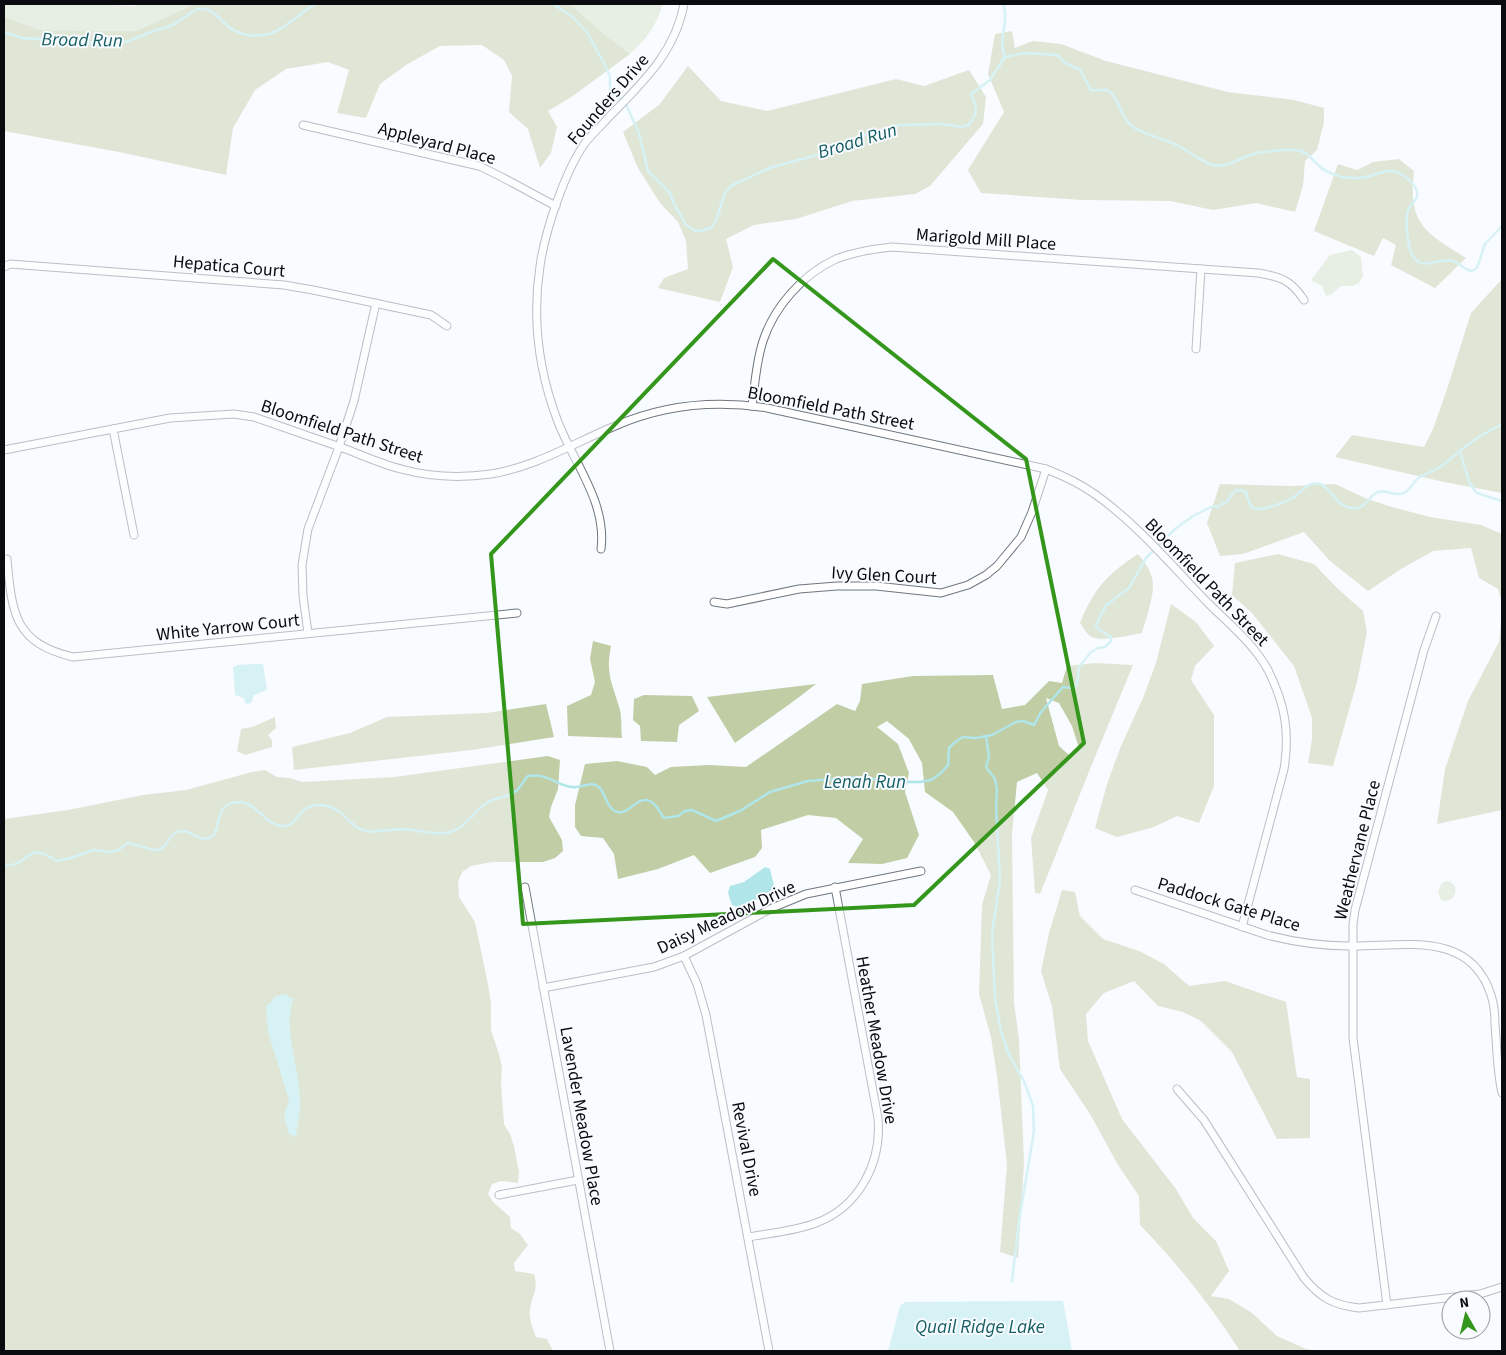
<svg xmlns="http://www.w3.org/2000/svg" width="1506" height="1355" font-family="'Source Sans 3',sans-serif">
<rect width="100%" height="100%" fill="#f8fbff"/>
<g fill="#d3ddc0">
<path d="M4,4h82l49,2 4,-2h56l-59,27 -95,-1 -37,-13z"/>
<path d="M570,4h93c-7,22 -16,34 -33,50l-25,-19z"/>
<path d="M1352,250l9,7 2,19 -4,7 -6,3h-12l-9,8 -6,2 -4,-10 -11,-6 19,-25z"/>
<path d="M1446,881c16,2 10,24 -5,19l-3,-7 3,-9z"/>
</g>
<g fill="#c0cda5" fill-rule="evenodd">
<path d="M195,4h375l35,31 25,19 -57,42 -25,15 9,16 -6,26 -11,15 -12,-39 -19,-17 3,-36 -8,-16 -22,-15 -42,1 -34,19 -26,19 -14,34 -29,-5 12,-43 -21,-8 -42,7 -31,21 -22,38 -7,47 -107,-23 -115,-21v-114l37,13 95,1z"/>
<path d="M1012,31l3,17 18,-7 28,3 45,17 122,31 66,8 30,8v14l-7,28 -12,11 -2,25 -8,26 -39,-9 -43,7 -43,-9 -88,-1 -101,-7 -13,-23 36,-58 -16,-38 7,-40z"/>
<path d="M688,66l33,35 46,10 129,-32 28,7 45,-16 17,27 -3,27 -53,62 -15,8 -63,7 -56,18 -42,6 -28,14 7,28 -13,35 -62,-14 6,-10 24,-9 -2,-28 -8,-19 -18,-19 -22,-35 -15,-36 37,-28z"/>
<path d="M1399,159l15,12c-6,53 10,61 52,87l-31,30 -44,-23 5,-20 -13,-7 -9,18 -60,-25 24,-67 19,6 16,-8z"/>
<path d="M1502,279v214l-58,-11 -109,-25 17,-22 72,12 9,-18 14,-40 24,-76z"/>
<path d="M1220,484l72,2 43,-2 30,14 27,9 38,10 51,8 21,9v69l-4,-14 -19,-11 -8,-30 -38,3 -32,18 -33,22 -38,-30 -26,-29 -61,22 -23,2 -13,-33z"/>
<path d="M1138,554c6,7 12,15 14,24 4,15 -6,40 -10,55 -12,2 -42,10 -52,3 -4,-3 -7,-9 -10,-13 14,-34 27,-49 58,-69z"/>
<path d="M1278,554l36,10 24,25 25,22 4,21 -10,50 -24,84 -25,-3 4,-24v-21l-18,-52 -42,-53 -20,-18 3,-32z"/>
<path d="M1171,604l25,18 18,24 -19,20 -4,14 23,35v71l-15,37 -22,-7 -23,11 -37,10 -22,-9 12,-44 14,-38 22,-48 13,-35z"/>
<path d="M1502,610v200l-65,14 8,-55 23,-68 31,-59z"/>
<path d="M593,641l18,5c-6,29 2,38 9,64 2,9 1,19 2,28l-54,-2 -1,-30 24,-11 4,-13 -5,-23z"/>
<path d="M1095,663l38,2 -45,109 -48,120 -5,-1 -4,-55 17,-48 -11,-17 -20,9 -5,53 2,168 5,36 5,124 -6,95 -18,-6 7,-87 -10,-89 -6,-39 -12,-43 3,-89 9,-30 -17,-33 -21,-30 -28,-20 -3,-29 -13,-24 -22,-18 -10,6 21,17 11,29 -4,19 14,43 -12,23 -25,6 -34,-1 15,-24 -27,-21 -28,-3 -47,15 1,18 -7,9 -45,16 -16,-18 -36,14 -40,10 -4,-25 -11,-16 -22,-2 -6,-9v-22l10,-41 32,-3 30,6 8,8 16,-8 38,-2 37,2 91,-63 18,7 5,-10 2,-17 51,-8 80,-1 9,34 23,-4 24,-24 13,2 5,-17zM1046,698l13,5 13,23 7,22 -10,7 -10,-9z"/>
<path d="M816,684c-26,21 -54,39 -81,59l-28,-46z"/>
<path d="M644,695l48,1 7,15 -20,14 -2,17 -36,-1 -1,-15 -7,-6 1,-21z"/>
<path d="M546,704l8,33 -82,13 -178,20 -2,-23 58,-14 37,-16 99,-4z"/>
<path d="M275,717l1,11 -8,7 4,5v7l-27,8 -8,-4 4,-22 11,-2z"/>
<path d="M548,756l12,4 -2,29 -7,18 -2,10 13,23 1,11 -8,7 -12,4h-51l-21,4 -9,6 -4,10 1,15 16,25 13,62 3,19v27l8,24 3,13 -1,16 3,41 6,10 4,12 5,26 -1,11 -17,-2 -9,3 -4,10 6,9 16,14 1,11 9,6 8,11 -14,18 1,8 19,3c5,15 -2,21 -4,35 -1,10 2,18 6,28l11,2 6,12h-549v-532l64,-9 75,-15 43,-5 66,-18 13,-2 12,7 13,1 12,4 92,-5z"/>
<path d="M1062,890l13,2 5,24 23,23 36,12 25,13 25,22 36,-5 61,21 11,75 13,2v59l-33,1 -45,-87 -31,-31 -18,-9 -25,-6 -24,-25 -30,12 -18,21 2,27 34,78 54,70 17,29 23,23 13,30 -18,25 18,3 23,14 25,23 29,13 10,2h-76c-29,-45 -62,-87 -100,-126l-1,-29 -21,-31 -28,-51 -30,-45 -8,-63 -11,-35 8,-38z"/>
</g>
<g fill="#b0e6e9">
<path d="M253,664h10l4,26 -13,5 -3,8 -5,1 -2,-6 -9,-3 -2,-28 5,-2z"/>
<path d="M765,867l5,2 5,21 -35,18 -8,-3 -4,-12 2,-7 14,-4z"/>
<path d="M285,994l8,5c-10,33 6,67 7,100 1,13 -2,26 -5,39l-7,-6 -4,-16 5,-16 -21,-68 -2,-25 10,-11z"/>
<path d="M1063,1301l9,50h-184l12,-45 5,-4z"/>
</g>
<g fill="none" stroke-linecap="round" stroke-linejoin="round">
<g stroke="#b0e6e9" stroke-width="2.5">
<path d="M553,4l20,13 14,15 19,35 4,10v13l4,6 10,4 15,33 9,38 22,22 3,9 13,23 9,6 9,-1 8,-3 4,-7 9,-27 6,-7 38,-18 48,-13 47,-20 35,-10 42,-1 21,3 6,-2c11,-12 9,-18 3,-31l19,-14 15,-23 19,-4 33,2 10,9 13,6 11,20c5,1 10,-1 15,0 11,3 14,25 23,33 12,12 33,15 48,22 12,6 23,16 36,20 15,3 26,-7 40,-11 7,-2 34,-5 41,-4 13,0 16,8 24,15 6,6 16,10 24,12 7,1 15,2 23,0 12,-2 23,-10 36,-3 7,4 18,13 16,23 -2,5 -7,8 -9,13 -3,10 -1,43 8,50 10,9 25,-3 37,1 7,2 11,9 19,10l5,-3 8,-24 17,-18"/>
<path d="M1003,4c7,17 -6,36 2,53"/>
<path d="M4,32l18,6 89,6 15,-2 25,-10 22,-7 24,-16c15,-4 23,13 35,20 11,7 25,8 37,5 15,-4 32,-22 46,-30"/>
<path d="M1460,452l10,32 7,9 25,8"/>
<path d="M986,736l3,21 -3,10 9,12 2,10 -1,18 4,73 -8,54 3,64 6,33 8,24 15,26 9,25 1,25 -15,90 -7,60"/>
<path d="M4,865c17,2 18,-8 32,-13l9,2 12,7 14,-3 22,-8 17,2 8,-2 10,-7c7,1 25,8 29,7 14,-3 8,-18 26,-19 10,0 17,12 28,6 12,-6 0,-34 28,-35 17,0 26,22 42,24 18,2 16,-23 40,-21 24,2 28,23 45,26 12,2 25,-2 38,-2 13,1 28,5 41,4 19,-2 29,-22 43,-31 8,-5 20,-4 28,-11 5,-4 7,-10 12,-15 21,-3 27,9 44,11 9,2 18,-7 27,0 7,7 7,21 18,25 13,4 23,-23 38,-7 3,3 6,9 9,13l14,-2 7,-5 7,-1 24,11 24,-10 30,-19 38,-11 50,-4 38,5h24l11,-2 10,-7 7,-8 1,-17 6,-6 8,-5 13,1 16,-3 24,-13 7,-1 11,4 7,-13 22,-25 9,1 5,-3 2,-18 12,-15 7,-4 7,-1 6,-6v-4l-14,-9 -1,-3 10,-20 23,-17 17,-30 29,-29 18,-13 18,-9 8,-1 7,-4 9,-11 5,-1 6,2c1,4 3,11 5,14 7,8 35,-4 43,-9 6,-4 10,-11 18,-13 19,-5 20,25 43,24 12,0 13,-12 23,-16 8,-3 17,5 26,1 7,-3 9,-12 16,-16 5,-3 11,-5 17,-8 14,-9 25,-21 39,-30 8,-6 18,-10 26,-15"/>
</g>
<defs>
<g id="minor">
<path d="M303,125l176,41c27,12 51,27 77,40"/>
<path d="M4,267l6,-3 274,21 29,5 118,25 16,11"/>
<path d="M1196,349l5,-80"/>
<path d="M752,406c3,-22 4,-44 11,-65 11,-34 40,-67 73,-82 18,-7 37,-10 56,-12l366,26c23,4 33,7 46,27"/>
<path d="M113,429l21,106"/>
<path d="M4,450l166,-32 64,-4 20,3c29,10 57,20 86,30 20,7 40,17 61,22 29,8 61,9 90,5 44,-7 83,-31 124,-48 48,-21 100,-26 152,-18l279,61c18,7 35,15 50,26 41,29 77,72 112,108 20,20 46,41 60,67 17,34 22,62 16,99l-42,158"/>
<path d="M601,549c6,-46 -27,-86 -43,-127 -19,-50 -26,-104 -18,-156 5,-35 25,-95 45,-123 7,-9 16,-17 23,-25 34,-35 67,-65 76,-114"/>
<path d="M7,559c5,54 7,84 66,98l444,-44"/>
<path d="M714,602l13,2 72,-15 38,-3h39l65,7 27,-8 18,-10 11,-9 24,-29 11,-25 14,-43"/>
<path d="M308,633l-5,-37 -1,-31 6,-36 31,-82 15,-46 22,-98"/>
<path d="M525,887l85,464"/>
<path d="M1135,890l132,45c27,7 54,11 83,11 52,1 120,-17 141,49 3,9 4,20 4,30 2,22 2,46 7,68"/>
<path d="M684,956l13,28 9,31 63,336"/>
<path d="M543,988l111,-21 30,-11 88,-48 34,-14 115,-23"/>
<path d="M1177,1089l27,31 100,158c17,20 29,27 55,30l121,-14 22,-7"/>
<path d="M499,1195l79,-15"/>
<path d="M748,1237c23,-4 47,-6 68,-14 43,-16 66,-60 62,-105l-43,-231"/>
<path d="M1387,1305l-34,-267v-114l2,-14 69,-260 12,-34"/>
</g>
</defs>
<use href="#minor" stroke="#6f767f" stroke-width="9"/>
<use href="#minor" stroke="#fff" stroke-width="7"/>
</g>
<path d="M0 0H1506V1355H0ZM773,259l253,200 58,284 -170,162 -391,19 -32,-370z" fill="#f8fbff" fill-opacity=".55" fill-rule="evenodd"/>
<path fill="none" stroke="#34971b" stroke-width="4" stroke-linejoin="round" d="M773,259l253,200 58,284 -170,162 -391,19 -32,-370z"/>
<g text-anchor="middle" stroke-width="4" stroke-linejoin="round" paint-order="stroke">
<g font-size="18" fill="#090b0f" stroke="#f8fbff">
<text transform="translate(608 99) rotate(-49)" y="6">Founders Drive</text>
<text transform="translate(437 143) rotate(15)" y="6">Appleyard Place</text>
<text transform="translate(986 239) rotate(4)" y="6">Marigold Mill Place</text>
<text transform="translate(229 266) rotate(5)" y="6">Hepatica Court</text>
<text transform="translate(831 408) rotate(11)" y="6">Bloomfield Path Street</text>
<text transform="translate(342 431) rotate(18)" y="6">Bloomfield Path Street</text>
<text transform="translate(884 575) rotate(3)" y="6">Ivy Glen Court</text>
<text transform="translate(1207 582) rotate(46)" y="6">Bloomfield Path Street</text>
<text transform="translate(228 627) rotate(-6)" y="6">White Yarrow Court</text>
<text transform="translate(1357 850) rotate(-76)" y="6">Weathervane Place</text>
<text transform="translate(1229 904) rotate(17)" y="6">Paddock Gate Place</text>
<text transform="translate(726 917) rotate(-25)" y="6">Daisy Meadow Drive</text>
<text transform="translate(877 1040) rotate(80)" y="6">Heather Meadow Drive</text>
<text transform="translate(582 1116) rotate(80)" y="6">Lavender Meadow Place</text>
<text transform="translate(747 1149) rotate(79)" y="6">Revival Drive</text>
</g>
<g font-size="19" font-style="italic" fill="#165e62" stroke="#f8fbff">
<text transform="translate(82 39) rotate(1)" y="7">Broad Run</text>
<text transform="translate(857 140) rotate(-17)" y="7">Broad Run</text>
<text x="865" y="788">Lenah Run</text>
<text x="980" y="1333">Quail Ridge Lake</text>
</g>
</g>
<rect width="1506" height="1355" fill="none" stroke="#090b0f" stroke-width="10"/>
<g transform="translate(1466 1315) rotate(352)"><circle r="24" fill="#f8fbff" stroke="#989b9f"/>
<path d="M0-4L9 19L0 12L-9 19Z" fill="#34971b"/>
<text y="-8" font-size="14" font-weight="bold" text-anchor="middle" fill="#090b0f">N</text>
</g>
</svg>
